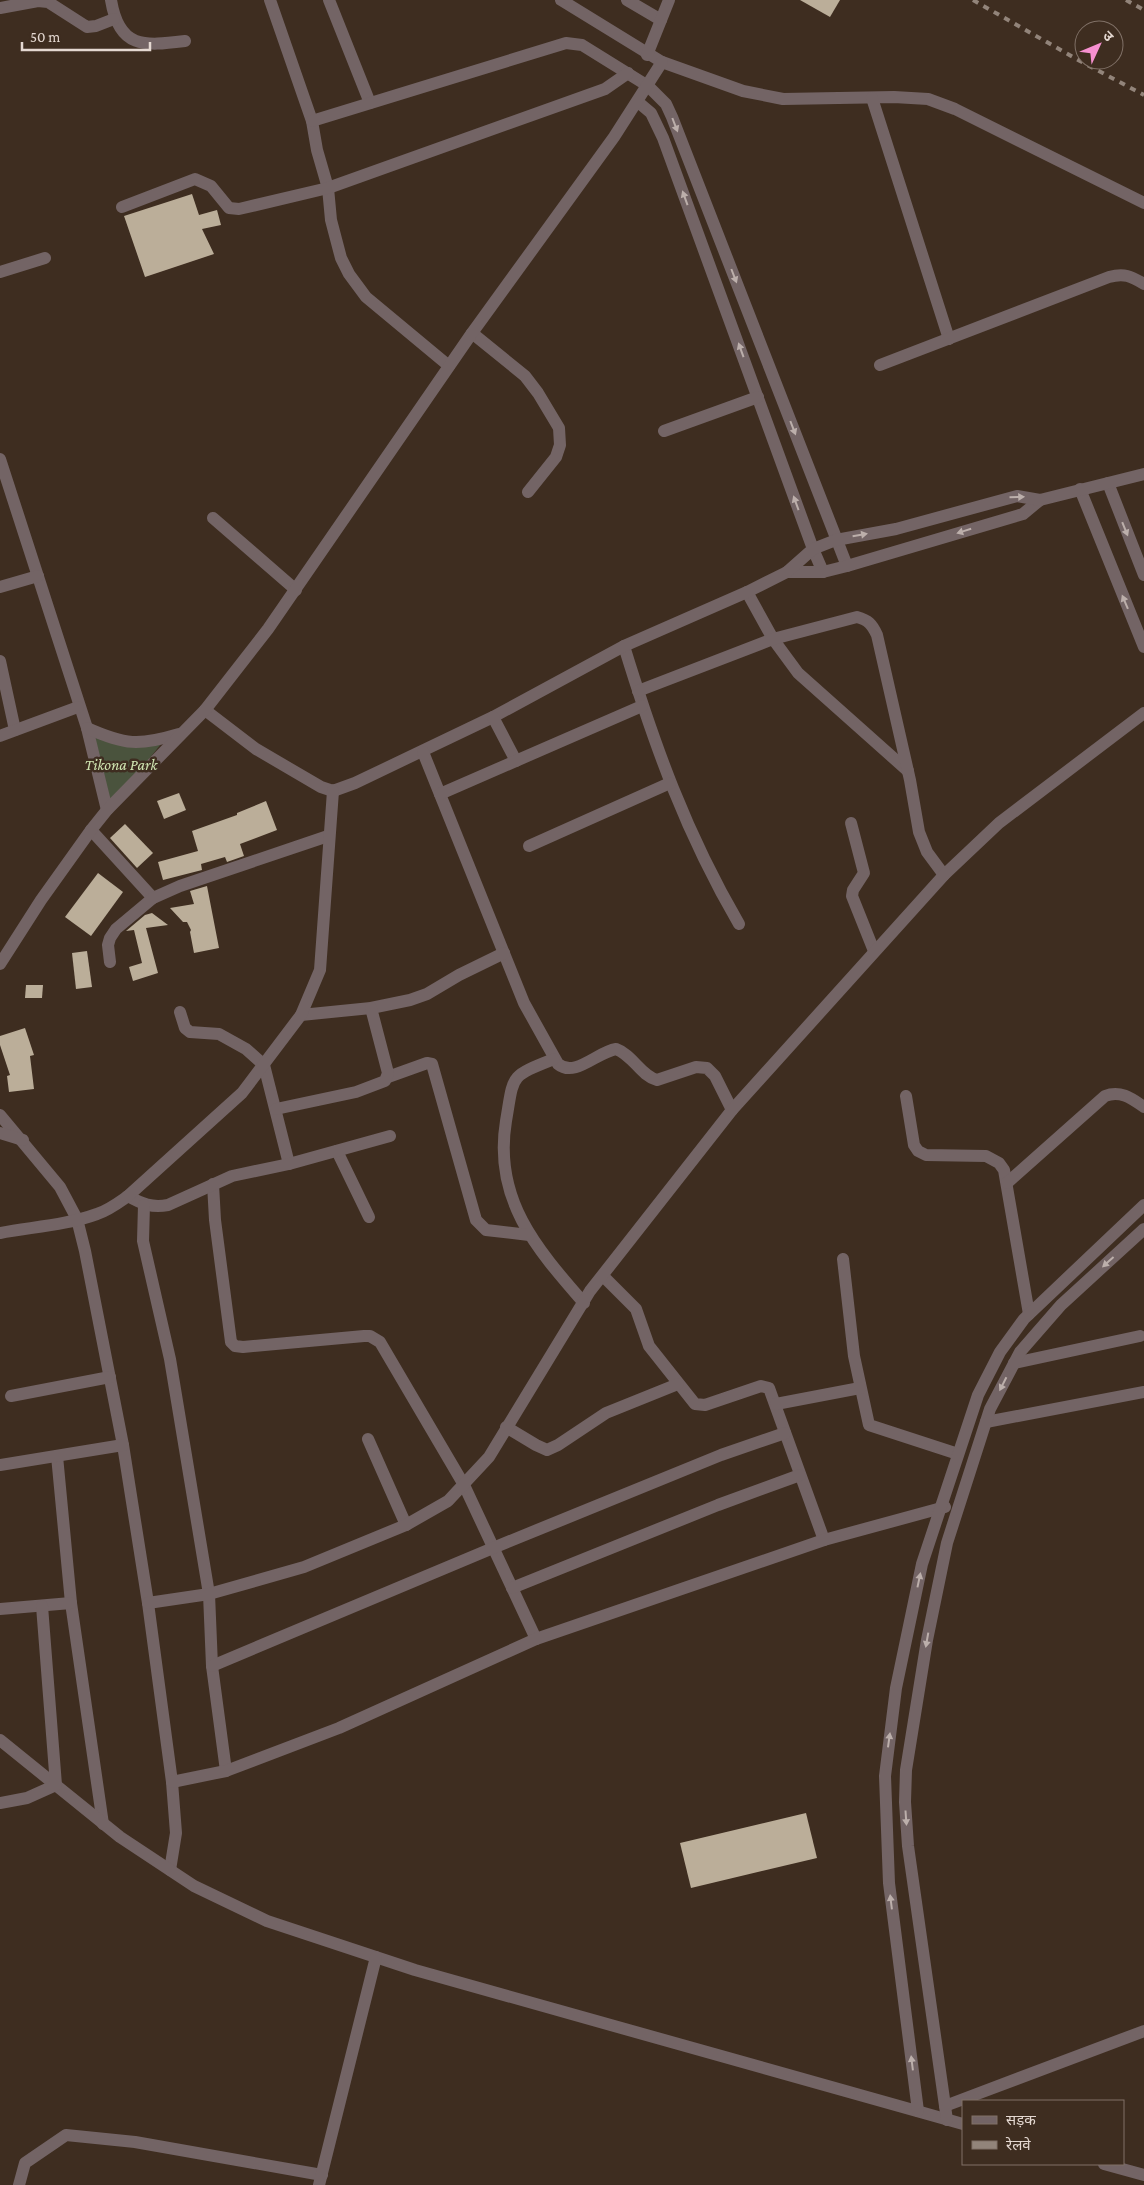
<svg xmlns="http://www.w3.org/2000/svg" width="1144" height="2185" font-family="'Crimson Pro','Noto Sans Devanagari',serif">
<rect width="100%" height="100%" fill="#3e2d20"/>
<path fill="#4a533d" d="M93,735l68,9 -50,62z"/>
<g fill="#bbae99">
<path d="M800,0h40l-10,17z"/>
<path d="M192,194l7,21 18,-5 4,15 -19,4 12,25 -69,23 -21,-61z"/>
<path d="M179,793l7,17 -22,9 -7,-18z"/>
<path d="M266,801l11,29 -37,14 4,12 -17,6 -2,-5 -24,7 1,6 -39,10 -5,-18 40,-11 -6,-20 45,-16v-2z"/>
<path d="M125,824l28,29 -16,15 -27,-30z"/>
<path d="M98,873l25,19 -32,44 -26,-19z"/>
<path d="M207,886l12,62 -25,5 -4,-21 1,-2 -4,-8h-4l-13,-14 24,-4 -4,-13z"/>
<path d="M152,913l16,12 -22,3 12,45 -25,8 -4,-14 13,-4 -8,-33 -8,1 19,-16z"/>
<path d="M87,951l5,36 -16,2 -4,-36z"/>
<path d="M26,985h17l-1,13h-17z"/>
<path d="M25,1028l9,27 -4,1 4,33 -25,3 -2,-16 3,-1 -10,-30v-9z"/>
<path d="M806,1813l11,45 -126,30 -11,-45z"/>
</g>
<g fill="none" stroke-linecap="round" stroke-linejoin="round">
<g stroke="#736465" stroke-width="12">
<path d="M111,0c8,49 33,46 74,41"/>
<path d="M270,0l42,121 5,29 11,38 3,32 10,38 8,16 17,23 83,69"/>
<path d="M329,0l41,103"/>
<path d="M561,0l101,62 81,29 40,8 111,-2 34,2 27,10 189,94"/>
<path d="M627,0l34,20"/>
<path d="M0,8l38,-7 10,1 39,25 9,-1 18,-7"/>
<path d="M647,55l22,-55"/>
<path d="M872,98l77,241"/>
<path d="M638,102l13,11 12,25 150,411 10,23"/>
<path d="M312,121l254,-78 16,2 66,41 18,18 6,13 175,449"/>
<path d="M122,207l73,-28 16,7 18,22 10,1 89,-21 277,-99 23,-16"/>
<path d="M0,272l45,-14"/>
<path d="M472,333l53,43 13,17 21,35 1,17 -4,12 -28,35"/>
<path d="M880,365l229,-88c15,-4 22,-1 35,7"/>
<path d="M664,431l94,-34"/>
<path d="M0,459l87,269 20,82"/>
<path d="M1108,483l36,92"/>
<path d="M1080,489l64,158"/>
<path d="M213,518l83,72"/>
<path d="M787,572h36l24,-6 176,-52 17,-14"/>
<path d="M0,587l38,-11"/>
<path d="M747,592l26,47 25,34 110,98"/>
<path d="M624,646c31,101 62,187 115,278"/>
<path d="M0,661l15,69"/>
<path d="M638,691l135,-52 84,-22c11,3 15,7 20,18l33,145 9,52 8,20 17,23"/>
<path d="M205,710l51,39 65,38 12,4 22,-8 138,-66 131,-71 123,-54 40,-20 26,-23 23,-9 60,-11 121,-33 23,4 104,-26"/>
<path d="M493,717l23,44"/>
<path d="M87,728c38,17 52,18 92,6"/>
<path d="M0,736l78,-29"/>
<path d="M423,752l101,251 34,61c17,14 39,-12 58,-15 17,6 24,26 41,31l39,-13 11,1 8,8 17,34"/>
<path d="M440,794l202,-88"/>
<path d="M851,823l13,50 -11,17 -1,6 22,55"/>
<path d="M91,830l62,68"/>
<path d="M529,846l141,-63"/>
<path d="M110,962l-2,-17 2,-7 6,-9 37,-31 27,-12 148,-50"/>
<path d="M0,964l41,-64 50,-70 16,-20 98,-100 63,-81 204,-296 142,-196 48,-75"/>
<path d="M180,1012l5,16 5,4 29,2 27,15 18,16 25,99"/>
<path d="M301,1015l70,-7 39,-8 17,-6 32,-19 45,-22"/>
<path d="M554,1059c-45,18 -40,15 -48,62 -13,78 30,127 78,182"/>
<path d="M388,1077l39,-14 5,1 44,156 10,10 43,5"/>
<path d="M906,1096l8,49 4,6 8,4 60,1 13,7 5,7 25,144"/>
<path d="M276,1109l80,-17 29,-11 3,-8 -17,-65"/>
<path d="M0,1115l60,72 17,32 8,32 38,194 25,158 24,179 4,51 -6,37"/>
<path d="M0,1133l23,7"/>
<path d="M337,1151l32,66"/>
<path d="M1007,1183l98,-87c15,-6 26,2 39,11"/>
<path d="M213,1184l2,36 16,122 4,4 8,1 121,-11h6l10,6 84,143 72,154"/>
<path d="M128,1196c14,8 24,12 40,9l64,-29 57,-12 101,-28"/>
<path d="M144,1205l-1,36 27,118 39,235 3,72 14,105"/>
<path d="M0,1233c32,-6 67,-8 97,-19 12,-4 21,-11 31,-18l114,-103 59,-78 19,-45 13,-179"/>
<path d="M843,1259l11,97 15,69 89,29"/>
<path d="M603,1276l33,33 13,37 46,58 10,1 56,-19 8,2 55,152"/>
<path d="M1014,1363l126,-27"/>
<path d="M11,1396l99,-19"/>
<path d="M776,1404l84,-16"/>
<path d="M986,1422l158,-30"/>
<path d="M506,1427l30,18 11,5 11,-5 48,-32 72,-29"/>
<path d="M368,1439l38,86"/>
<path d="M57,1456l14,147 32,221"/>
<path d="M0,1465l123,-20"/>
<path d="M512,1588l206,-83 82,-30"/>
<path d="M148,1603l61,-9 95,-27 102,-42 42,-24 41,-44 101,-166 142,-181 212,-235 55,-52 145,-110"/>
<path d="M0,1609l71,-6"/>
<path d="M212,1666l281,-118 228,-93 64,-22"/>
<path d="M0,1740l120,97 74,49 73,35 148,49 548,154"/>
<path d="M172,1782l54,-11 113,-43 197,-89 288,-99 121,-33"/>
<path d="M0,1803l27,-5 29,-13 -14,-179"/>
<path d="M945,2106l199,-75"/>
<path d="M918,2111l-29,-228 -4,-107 11,-88 26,-124 56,-169 22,-43 24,-33 120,-114"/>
<path d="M947,2120l-39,-274 -3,-44 1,-32 21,-130 20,-97 43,-134 30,-57 41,-47 83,-76"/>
<path d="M1104,2164l40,11"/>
<path d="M19,2185l6,-22 41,-28 69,7 187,33"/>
<path d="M319,2185l57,-228"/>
</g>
<g stroke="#92847a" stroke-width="4" stroke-dasharray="6 6" stroke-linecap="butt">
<path d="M973,0l107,61 64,34"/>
<path d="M1126,0l18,10"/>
</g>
</g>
<defs><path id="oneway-solid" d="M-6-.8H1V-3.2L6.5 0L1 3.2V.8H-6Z" transform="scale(1.25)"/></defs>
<g fill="#bcafab">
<use href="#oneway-solid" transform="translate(675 125) rotate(69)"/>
<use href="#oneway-solid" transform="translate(685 198) rotate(-110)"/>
<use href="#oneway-solid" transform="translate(734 276) rotate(69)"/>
<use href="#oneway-solid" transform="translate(741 350) rotate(-110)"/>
<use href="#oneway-solid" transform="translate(793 428) rotate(69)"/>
<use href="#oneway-solid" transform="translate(1017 497) rotate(-2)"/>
<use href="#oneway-solid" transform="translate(796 503) rotate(-110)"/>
<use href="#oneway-solid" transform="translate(1125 529) rotate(68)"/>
<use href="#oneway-solid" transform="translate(964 531) rotate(163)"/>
<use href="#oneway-solid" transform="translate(860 535) rotate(-10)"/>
<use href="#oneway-solid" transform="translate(1125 602) rotate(-113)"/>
<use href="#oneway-solid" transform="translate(1108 1262) rotate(138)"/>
<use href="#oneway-solid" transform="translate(1003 1384) rotate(117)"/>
<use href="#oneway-solid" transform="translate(919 1580) rotate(-78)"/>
<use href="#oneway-solid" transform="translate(927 1640) rotate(100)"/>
<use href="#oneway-solid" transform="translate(889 1740) rotate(-82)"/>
<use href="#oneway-solid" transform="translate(906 1818) rotate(86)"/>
<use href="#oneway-solid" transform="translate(891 1902) rotate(-97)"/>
<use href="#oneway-solid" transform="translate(912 2063) rotate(-97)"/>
</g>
<g text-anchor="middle" stroke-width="5" stroke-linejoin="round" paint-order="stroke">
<g font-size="16" font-style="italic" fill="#d0e5b1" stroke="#3e2d20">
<text x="121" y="770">Tikona Park</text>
</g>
</g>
<rect x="962" y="2100" width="162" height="65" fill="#3e2d20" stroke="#807167"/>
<rect x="972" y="2116" width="25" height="8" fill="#736465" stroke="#807167"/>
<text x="1006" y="2125" font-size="15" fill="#e4d8d1">सड़क</text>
<rect x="972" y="2141" width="25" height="8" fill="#92847a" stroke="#807167"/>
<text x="1006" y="2150" font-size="15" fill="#e4d8d1">रेलवे</text>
<g transform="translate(1099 45) rotate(46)"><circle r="24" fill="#3e2d20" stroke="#807167"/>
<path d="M0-4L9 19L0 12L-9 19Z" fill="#f690d0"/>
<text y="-8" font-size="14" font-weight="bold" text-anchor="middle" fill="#e4d8d1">उ</text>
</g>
<path d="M22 42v8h128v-8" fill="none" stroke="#e4d8d1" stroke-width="2.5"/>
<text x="30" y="42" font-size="15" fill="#e4d8d1" stroke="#3e2d20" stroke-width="4" paint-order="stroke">50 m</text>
</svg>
